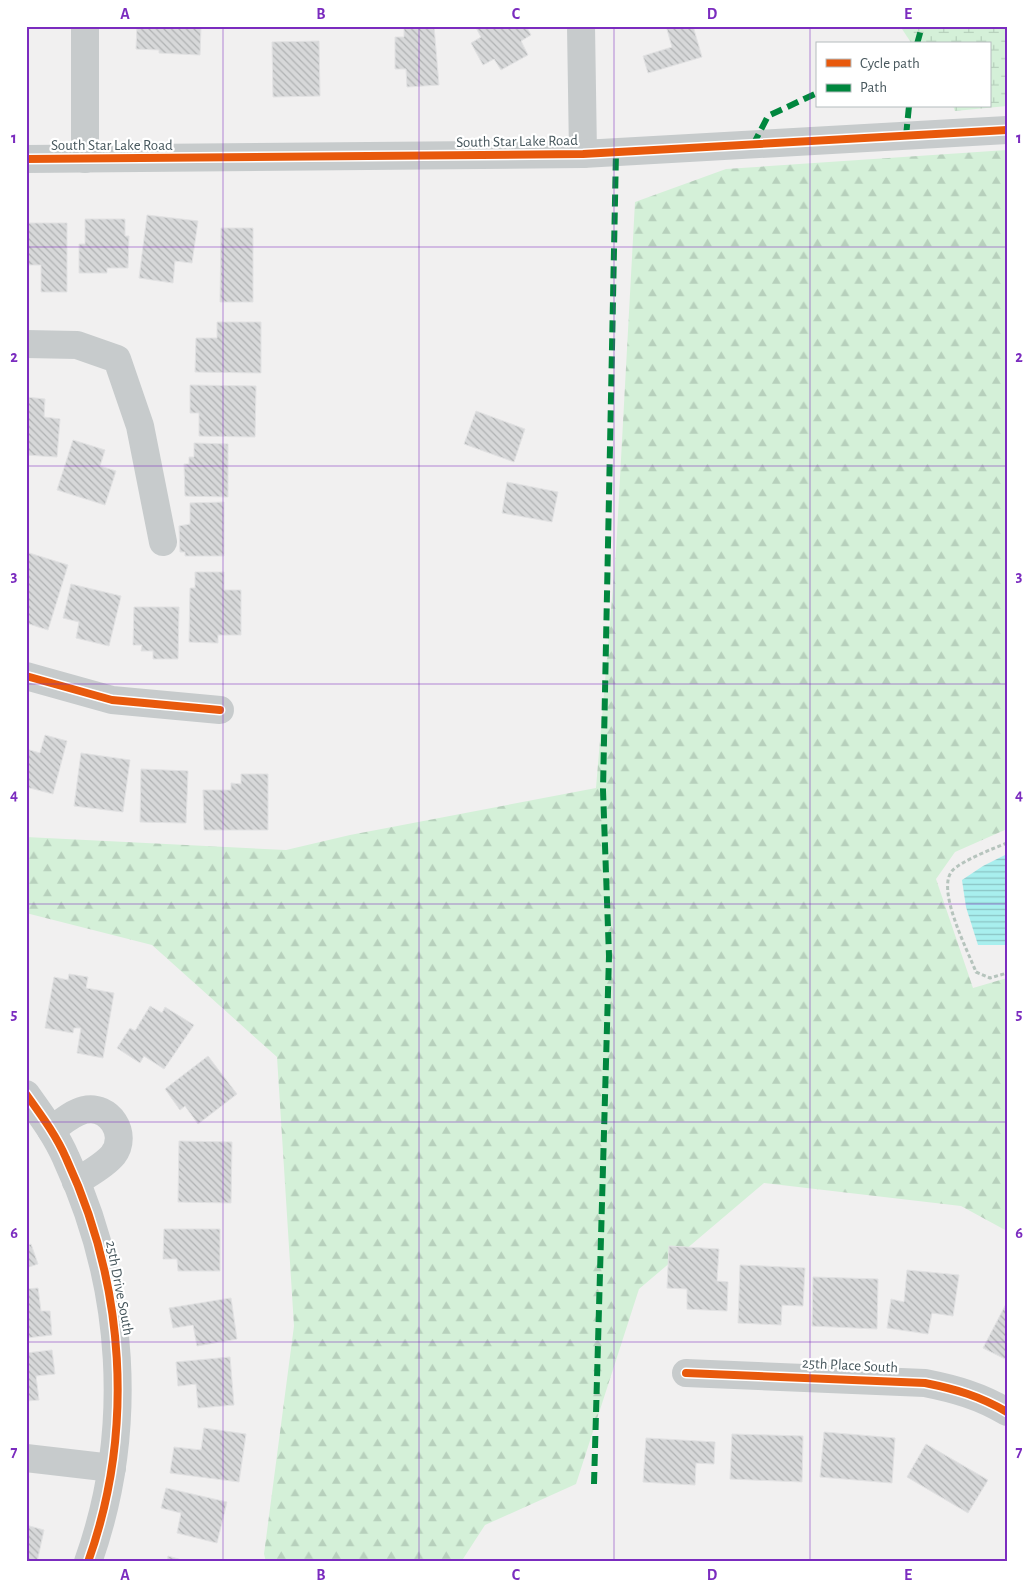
<svg xmlns="http://www.w3.org/2000/svg" width="1033" height="1588" font-family="'Alegreya Sans',sans-serif">
<defs>
<pattern id="forest-firs" width="22" height="20" patternUnits="userSpaceOnUse" patternTransform="scale(1.25)"><rect width="22" height="20" fill="#d4f0d8"/><path d="M5 1l3.5 6h-7zM16 11l3.5 6h-7z" fill="#b7d0bc"/></pattern>
<pattern id="wetland-marsh" width="20" height="14" patternUnits="userSpaceOnUse" patternTransform="scale(1.25)"><rect width="20" height="14" fill="#d4f0d8"/><path d="M1 5h8M5 5V1M11 12h8M15 12V8" fill="none" stroke="#b7d0bc"/></pattern>
<pattern id="water-rules" width="6" height="5" patternUnits="userSpaceOnUse" patternTransform="scale(1.25)"><rect width="6" height="5" fill="#a8efee"/><path d="M0 2.5h6" fill="none" stroke="#8bc4c4"/></pattern>
<pattern id="building-back-hatch" width="6" height="6" patternUnits="userSpaceOnUse" patternTransform="scale(1.25)"><rect width="6" height="6" fill="#d7d8d9"/><path d="M-1 5l2 2M0 0l6 6M5-1l2 2" fill="none" stroke="#b0b2b3"/></pattern>
</defs>
<rect width="100%" height="100%" fill="#f1f0f0"/>
<path fill="url(#forest-firs)" d="M1007,150v679l-52,23 -19,27 37,109 34,-10v253l-46,-25 -197,-23 -125,106 -63,195 -91,41 -24,37h-195l-2,-8 30,-228 -17,-269 -125,-112 -126,-32v-76l260,13 64,-15 246,-47 20,-237 19,-349 91,-33z"/>
<path fill="url(#wetland-marsh)" d="M900,26h107v80l-52,5 -2,-5h36v-62h-77z"/>
<path fill="url(#water-rules)" d="M1007,854v91h-29l-12,-38 -4,-27 21,-14z"/>
<g fill="url(#building-back-hatch)" stroke="#e2e2e3">
<rect x="26" y="26" width="2" height="40"/>
<path d="M137,26h64l-1,29 -41,-2v-3l-23,-1z"/>
<path d="M404,26h30l5,59 -32,2 -1,-18h-11v-32h9z"/>
<path d="M475,26h51l5,9 -10,6 7,14 -27,15 -7,-11 -11,6 -12,-22 10,-6z"/>
<path d="M666,26h27l9,31 -54,16 -5,-17 29,-9z"/>
<path d="M319,41l1,55 -47,1 -1,-55z"/>
<path d="M147,215l51,6 -6,42 -17,-2 -2,22 -34,-5z"/>
<path d="M85,219h40v17h4l-1,32h-21v5h-28v-29h6z"/>
<path d="M26,223h41v69h-26v-27h-15z"/>
<path d="M221,228h32v74h-33z"/>
<path d="M217,322h44v51l-66,-1 1,-34h21z"/>
<path d="M190,385l66,1 -1,51 -56,-1v-23h-9z"/>
<path d="M26,397l19,2 -1,18 16,2 -3,38 -31,-2z"/>
<path d="M476,411l49,18 -11,33 -50,-18z"/>
<path d="M73,440l32,10 -5,16 16,5 -11,34 -48,-15z"/>
<path d="M194,443l34,1v53l-43,-1 -1,-32h5v-7h5z"/>
<path d="M507,482l51,10 -6,30 -50,-9z"/>
<path d="M224,502v54h-39v-4h-5l-1,-26 11,-2v-21z"/>
<path d="M26,552l42,13 -20,65 -22,-7z"/>
<path d="M195,572h29v18h17v45h-23v8l-29,-1 1,-54h5z"/>
<path d="M71,584l50,12 -12,50 -33,-8 3,-16 -16,-4z"/>
<path d="M134,607h45l-1,52h-25v-8h-12l1,-6h-9z"/>
<path d="M45,735l22,6 -14,53 -27,-7v-38l14,4z"/>
<path d="M81,753l49,7 -7,52 -49,-6z"/>
<path d="M141,769l47,2 -2,52 -46,-1z"/>
<path d="M241,774h27v56h-64l-1,-40h28v-7l10,1z"/>
<path d="M69,974l19,3 -2,11 28,5 -11,65 -26,-5 4,-25h-7l-1,5 -28,-5 9,-51 14,3z"/>
<path d="M150,1006l12,7 3,-6 29,18 -30,44 -20,-13 -4,7 -23,-15 13,-20 5,3z"/>
<path d="M208,1056l29,38 -39,30 -13,-18 -5,4 -15,-21z"/>
<path d="M179,1141l53,1 -1,61 -53,-1z"/>
<path d="M164,1229h56v42h-42l-1,-12h-14z"/>
<path d="M31,1244l7,20 -12,4v-22z"/>
<path d="M669,1246l50,3 -2,32 11,1 -1,29 -40,-2v-20l-20,-1z"/>
<path d="M740,1265l65,3 -2,38 -21,-1 -1,20 -43,-2z"/>
<path d="M907,1270l52,5 -6,41 -21,-3 -4,21 -41,-6 4,-29 13,3z"/>
<path d="M813,1277l65,2 -1,50 -65,-3z"/>
<path d="M38,1288l3,23h9l2,24 -26,3v-49z"/>
<path d="M231,1298l6,41 -40,7 -4,-21 -20,3 -4,-20z"/>
<path d="M1007,1302v58l-24,-12z"/>
<path d="M52,1350l3,24 -19,2 3,24 -13,1v-48z"/>
<path d="M230,1357l4,48 -36,3 -2,-24 -18,2 -2,-24z"/>
<path d="M204,1428l42,6 -7,48 -69,-9 4,-26 27,3z"/>
<path d="M824,1432l71,6 -3,45 -72,-6z"/>
<path d="M732,1434l71,2 -1,46 -72,-3z"/>
<path d="M646,1438l69,4 -1,22 -18,-1 -1,22 -52,-3z"/>
<path d="M926,1444l62,36 -20,33 -61,-36z"/>
<path d="M166,1488l61,14 -10,41 -40,-10 4,-20 -20,-5z"/>
<path d="M26,1525l18,5 -7,32h-11z"/>
<path d="M168,1556l21,6h-22z"/>
</g>
<g fill="none" stroke-linecap="round" stroke-linejoin="round">
<path stroke="#b6c4bd" stroke-width="3" stroke-dasharray="4 2.5" stroke-linecap="butt" d="M1007,843c-13,5 -46,18 -55,28 -16,19 16,80 24,101l14,6 17,-5"/>
<g stroke="#c7cbcc" stroke-width="28">
<path d="M581,26l2,128"/>
<path d="M26,159l557,-5 424,-24"/>
<path d="M85,159v-133"/>
<path d="M26,344l51,1 40,14 23,67 23,116"/>
<path d="M26,676l86,24 108,10"/>
<path d="M26,1094c15,21 30,41 40,64 59,127 69,272 22,404"/>
<path d="M51,1130c10,-7 21,-17 33,-20 25,-6 45,24 29,45 -9,11 -25,19 -37,27"/>
<path d="M686,1373l239,10c30,6 55,13 82,29"/>
<path d="M26,1458l86,10"/>
</g>
<g stroke="#00873e" stroke-width="6" stroke-dasharray="12 6" stroke-linecap="butt">
<path d="M917,44l5,-18"/>
<path d="M906,136l3,-30"/>
<path d="M753,145l15,-29 49,-23"/>
<path d="M594,1484l15,-528 -6,-166 13,-638"/>
</g>
<defs>
<g id="cycleway">
<path d="M26,159l557,-5 424,-24"/>
<path d="M26,676l86,24 108,10"/>
<path d="M26,1094c15,21 30,41 40,64 59,127 69,272 22,404"/>
<path d="M686,1373l239,10c30,6 55,13 82,29"/>
</g>
</defs>
<use href="#cycleway" stroke="#fff" stroke-width="11"/>
<use href="#cycleway" stroke="#e8590c" stroke-width="8"/>
</g>
<path fill="none" stroke="#7b2cbf" stroke-width="1" stroke-opacity="0.55" d="M223,26v1536M419,26v1536M614,26v1536M810,26v1536M26,247h981M26,466h981M26,684h981M26,904h981M26,1122h981M26,1342h981"/>
<g text-anchor="middle" stroke-width="4.5" stroke-linejoin="round" paint-order="stroke">
<g font-size="15" fill="#47575d" stroke="#fff">
<text transform="translate(517 141) rotate(-1)" y="5">South Star Lake Road</text>
<text x="112" y="150">South Star Lake Road</text>
<text transform="translate(120 1288) rotate(79)" y="5">25th Drive South</text>
<text transform="translate(850 1365) rotate(3)" y="5">25th Place South</text>
</g>
</g>
<rect width="1033" height="1588" fill="none" stroke="#ffffff" stroke-width="55"/>
<rect x="816" y="42" width="175" height="65" fill="#ffffff" stroke="#b5bcbe"/>
<rect x="826" y="59" width="25" height="8" fill="#e8590c" stroke="#b5bcbe"/>
<text x="860" y="68" font-size="15" fill="#47575d">Cycle path</text>
<rect x="826" y="84" width="25" height="8" fill="#00873e" stroke="#b5bcbe"/>
<text x="860" y="92" font-size="15" fill="#47575d">Path</text>
<rect x="28" y="28" width="978" height="1532" fill="none" stroke="#7b2cbf" stroke-width="2"/>
<g font-size="16" text-anchor="middle" font-weight="bold" fill="#7b2cbf">
<text x="125" y="19">A</text>
<text x="321" y="19">B</text>
<text x="516" y="19">C</text>
<text x="712" y="19">D</text>
<text x="908" y="19">E</text>
<text x="14" y="143">1</text>
<text x="1019" y="143">1</text>
<text x="14" y="362">2</text>
<text x="1019" y="362">2</text>
<text x="14" y="581">3</text>
<text x="1019" y="581">3</text>
<text x="14" y="800">4</text>
<text x="1019" y="800">4</text>
<text x="14" y="1019">5</text>
<text x="1019" y="1019">5</text>
<text x="14" y="1238">6</text>
<text x="1019" y="1238">6</text>
<text x="14" y="1457">7</text>
<text x="1019" y="1457">7</text>
<text x="125" y="1580">A</text>
<text x="321" y="1580">B</text>
<text x="516" y="1580">C</text>
<text x="712" y="1580">D</text>
<text x="908" y="1580">E</text>
</g>
</svg>
